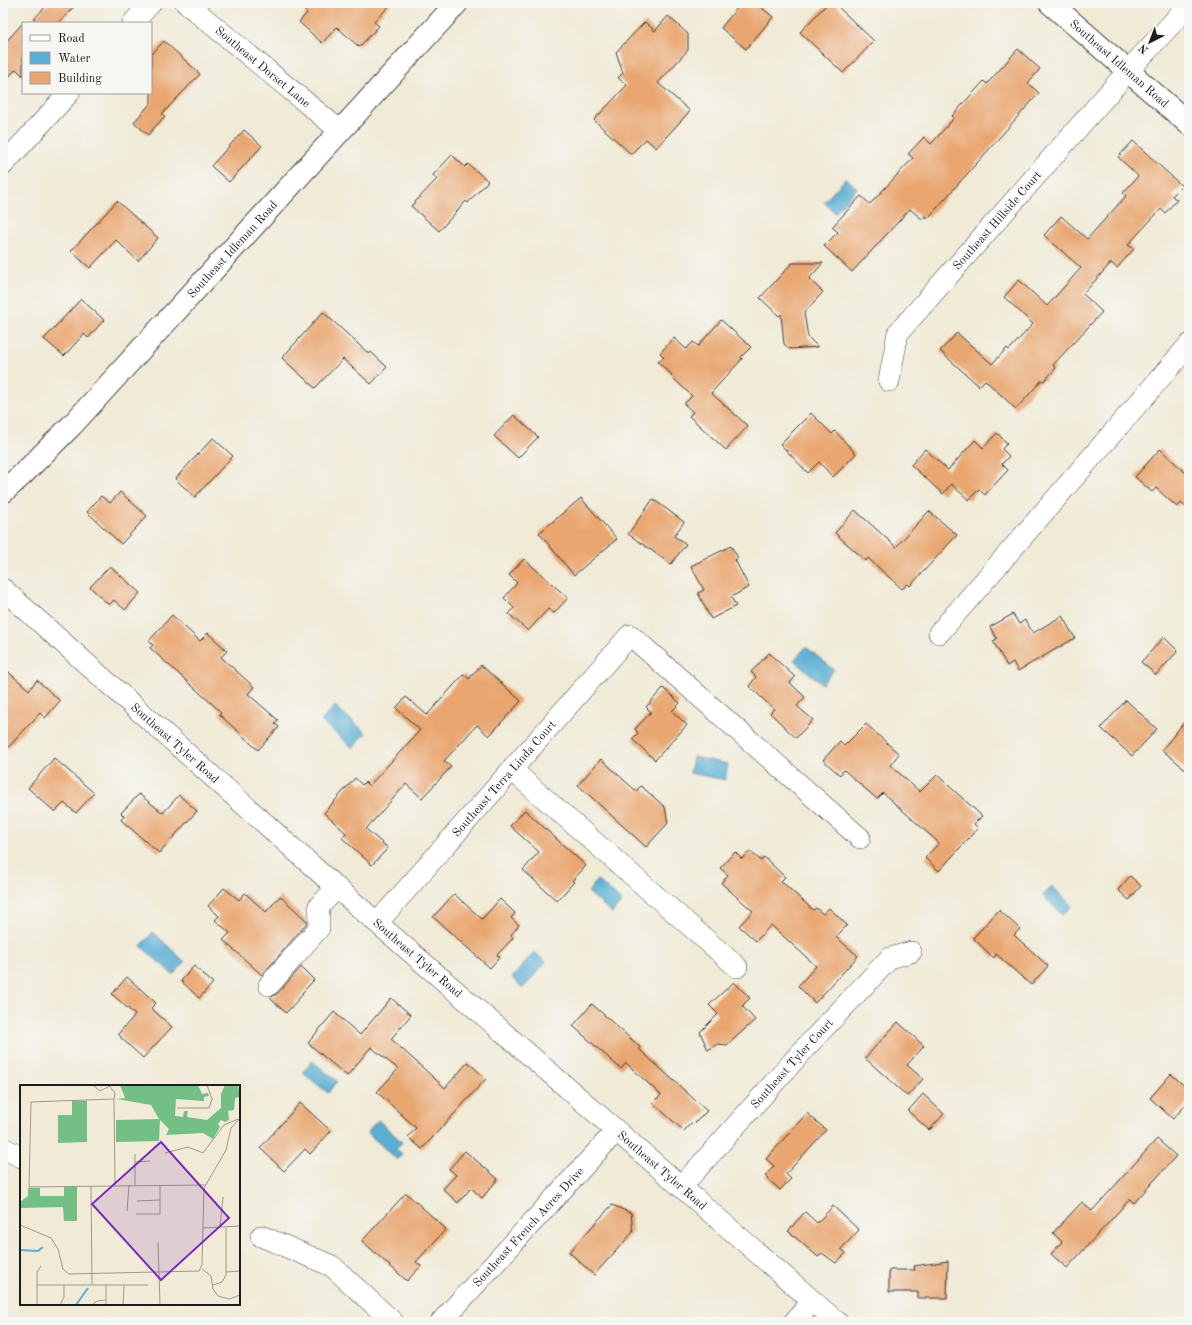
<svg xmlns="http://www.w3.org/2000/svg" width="1192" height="1325" font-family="'Old Standard TT',serif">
<rect width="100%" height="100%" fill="#f6f6f2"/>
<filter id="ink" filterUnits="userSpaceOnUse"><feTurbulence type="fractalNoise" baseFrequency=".025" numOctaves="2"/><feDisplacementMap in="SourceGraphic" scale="8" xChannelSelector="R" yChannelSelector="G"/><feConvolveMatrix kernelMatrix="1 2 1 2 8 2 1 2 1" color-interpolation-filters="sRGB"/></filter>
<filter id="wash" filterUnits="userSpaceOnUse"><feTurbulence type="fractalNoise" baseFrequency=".012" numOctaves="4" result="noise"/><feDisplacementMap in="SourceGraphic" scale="16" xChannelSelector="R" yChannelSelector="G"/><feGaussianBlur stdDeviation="0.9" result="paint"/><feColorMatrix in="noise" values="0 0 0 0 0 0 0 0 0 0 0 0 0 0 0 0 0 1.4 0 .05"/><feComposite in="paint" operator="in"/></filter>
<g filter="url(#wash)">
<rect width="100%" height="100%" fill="#f0ead6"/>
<g fill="#58aed4" stroke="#3a6578">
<path d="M846,178l11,10 -22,25 -11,-11z"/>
<path d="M806,647l28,23 -12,14 -28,-24z"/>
<path d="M335,706l31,27 -13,15 -32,-27z"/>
<path d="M693,757l35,7 -3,16 -35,-7z"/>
<path d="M597,880l25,21 -10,12 -24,-21z"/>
<path d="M1052,886l20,20 -10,9 -19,-19z"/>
<path d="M153,932l32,30 -12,13 -32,-29z"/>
<path d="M534,952l12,10 -23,26 -11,-10z"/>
<path d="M312,1061l25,20 -9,12 -25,-20z"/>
<path d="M378,1120l24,22 -6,7 6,5 -5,6 -30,-28z"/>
</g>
<g id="blocks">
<g fill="#e9a670">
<path d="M49,3h28l-18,20h-29z"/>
<path d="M296,3h96l-18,19 5,4 -20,21 -22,-20 -15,16 -23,-21 8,-9z"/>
<path d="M741,3h15l17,14 -27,32 -25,-21z"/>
<path d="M828,3h6l40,38 -31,32 -43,-41z"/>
<path d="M668,16l20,18v16l-30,33 32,28 -34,37 -10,-9 -15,15 -37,-34 33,-35 -9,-7 5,-5 -7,-21 29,-30 10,9z"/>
<path d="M23,23v53l-7,-7 -13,14v-38z"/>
<path d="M164,41l36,33 -38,40 3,2 -17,19 -14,-13 17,-19v-48z"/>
<path d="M1018,49l22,20 -12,14 11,10 -111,125 -3,-2 -3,3 -12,-10 -58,63 -28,-26 14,-14 -6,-5 29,-31 9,8 43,-46 -5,-4 16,-17 7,7 23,-26 -2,-2 32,-35 3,3z"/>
<path d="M244,130l18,16 -33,36 -18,-16z"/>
<path d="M1133,141l49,45 -10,10 5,4 -12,13 -4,-4 -25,27 -8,9 6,4 -17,19 -6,-5 -28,31 19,18 -49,53 3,3 -12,13 -2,-1 -26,29 -31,-29 -6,6 -39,-35 17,-18 35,31 15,-16 2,2 24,-26 -29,-27 15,-17 28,26 34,-38 -37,-33 17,-19 26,23 39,-43 -3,-3 15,-17 -20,-19z"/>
<path d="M452,155l13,12 3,-3 20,17 -20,22 -2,-2 -27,30 -28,-25 26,-27 -4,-4z"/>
<path d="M117,201l41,37 -20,23 -22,-21 -26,28 -19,-17z"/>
<path d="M792,263h31l-14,16 14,13 -19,21 4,24 10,10 -29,2 -5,-5 -3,-30 -2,2 -19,-18z"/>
<path d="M81,299l23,21 -16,18 -4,-4 -20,22 -20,-17z"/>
<path d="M323,312l46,42 2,-2 16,15 -16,17 -28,-25 -28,29 -33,-30z"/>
<path d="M721,320l30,27 -10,10 1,2 -31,34 37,33 -22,24 -37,-34 4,-4 -9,-8 8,-8 -21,-20 1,-1 -14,-13 6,-5 -4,-4 14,-15 12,11 7,-7 5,4z"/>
<path d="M811,413l21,21 3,-3 21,23 -23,23 -14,-15 -11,11 -28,-29z"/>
<path d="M514,415l24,22 -20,21 -24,-22z"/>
<path d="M997,433l10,10 -5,6 7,7 -7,8 6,6 -23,25 -6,-6 -10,11 -18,-16 -8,10 -32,-29 14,-16 23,21 27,-30 8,8z"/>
<path d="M213,438l20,18 -38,41 -20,-18z"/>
<path d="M1160,449l29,27v34l-8,-7 -4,4 -21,-19 -4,4 -17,-15z"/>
<path d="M120,492l27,24 -26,28 -34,-32 14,-16 9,7z"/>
<path d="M581,498l36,41 -43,36 -35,-42z"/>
<path d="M653,499l31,23 -10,14 12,8 -15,20 -43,-30z"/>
<path d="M855,510l41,37 33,-36 28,24 -47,51 -2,-2 -6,5 -34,-31 -2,3 -31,-28z"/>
<path d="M731,546l7,12 -3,2 14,27 -18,10 5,9 -25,13 -13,-26 6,-3 -13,-24z"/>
<path d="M524,559l44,39 -14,15 -6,-4 -20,22 -19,-17 5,-6 -10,-10 13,-15 -8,-8z"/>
<path d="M110,566l30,27 -15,17 -11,-10 -5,5 -19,-18z"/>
<path d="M1013,614l6,10 6,-4 8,13 29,-17 13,22 -57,33 -5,-9 -6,4 -14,-25 4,-2 -7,-12z"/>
<path d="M172,615l28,26 8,-8 19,18 -6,6 33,30 -6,7 30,26 -3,4 4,3 -21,23 -39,-36 2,-2 -71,-64 3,-3 -4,-4z"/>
<path d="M1164,637l14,14 -22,24 -15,-13z"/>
<path d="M769,653l26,24 -5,6 15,14 -8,9 16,14 -17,18 -26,-25 4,-4 -25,-23 7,-9 -5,-5z"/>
<path d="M481,665l40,36 -32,35 -12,-11 -33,36 7,6 -29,31 -16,-14 -40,45 22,19 -16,17 -30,-27 4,-5 -22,-20 31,-35 7,7 3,-3 4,4 51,-56 -24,-22 10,-11 21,18 37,-41 5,5z"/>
<path d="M3,667l26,23 8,-10 23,21 -15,17 -5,-5 -37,40z"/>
<path d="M663,688l17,15 -8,8 15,14 -32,35 -23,-21 6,-6 -3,-4 16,-17 -5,-5z"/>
<path d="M1126,700l31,29 -25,27 -31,-28z"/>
<path d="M1189,716v56l-27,-22z"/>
<path d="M866,724l33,30 -9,11 30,27 17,-17 45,41 -8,8 4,4 -39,43 -14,-13 14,-15 -56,-50 -6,6 -33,-29 -4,5 -17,-15 17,-19 4,5z"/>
<path d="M54,758l40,35 -18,20 -12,-10 -9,9 -27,-24z"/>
<path d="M601,759l35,32 5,-5 24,21 3,16 -22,24 -68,-62z"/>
<path d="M139,794l24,19 16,-18 18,16 -38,42 -38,-33 3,-4 -3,-3z"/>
<path d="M525,810l61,56 -14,15 2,1 -17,19 -34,-31 16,-18 -29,-26z"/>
<path d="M750,851l11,10 3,-4 21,20 -4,4 32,29 3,-2 7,6 6,-6 18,17 -11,12 22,19 -43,47 -17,-17 18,-20 -45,-41 -15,16 -17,-15 14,-15 -32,-28 7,-8 -8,-7 15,-16 7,7z"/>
<path d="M1130,876l11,10 -12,14 -11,-10z"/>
<path d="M224,888l15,12 6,-7 21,19 14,-16 27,25v2l-45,52 -39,-35 7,-7 -15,-13 4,-4 -11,-10z"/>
<path d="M454,894l28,25 18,-20 15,14 -4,5 8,7 -8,10 2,3 -16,17 3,2 -10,11 -57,-51z"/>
<path d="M999,910l21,19 -6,6 34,31 -17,19 -35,-31 -2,4 -21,-20z"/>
<path d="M194,966l19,17 -14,15 -18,-17z"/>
<path d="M301,967l13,13 -12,13 1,1 -17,19 -16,-15 8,-5z"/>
<path d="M127,977l29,26 -5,5 21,19 -29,31 -22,-20v-1l-3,-3 17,-19 -23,-21z"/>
<path d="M734,982l16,16 -8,8 13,14 -28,25 -9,-1 -10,6 -8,-18 18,-18 -9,-9z"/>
<path d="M391,998l20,17 -20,24 54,49 23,-26 18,17 -64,70 -14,-12 8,-9 -39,-36 21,-23 -27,-22 -24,29 -39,-33 26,-31 26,23z"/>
<path d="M592,1004l48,43 -1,2 68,62 -14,14 -2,-2 -7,8 -31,-28 8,-8 -35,-32 -5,6 -48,-43z"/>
<path d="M898,1022l26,24 -17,19 16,14 -16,17 -42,-38z"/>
<path d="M1171,1074l18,16v11l-16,18 -23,-21z"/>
<path d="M923,1094l21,20 -15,16 -21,-19z"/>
<path d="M300,1103l31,28 -21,23 -5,-5 -21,22 -24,-23z"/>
<path d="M807,1113l19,17 -40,44 5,5 -11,11 -15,-14 9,-10 -8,-7z"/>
<path d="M1157,1139l19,17 -42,47 -4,-4 -63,69 -16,-14 11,-12 -9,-9 29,-31 10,9z"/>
<path d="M465,1151l33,28 -16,19 -11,-10 -13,15 -15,-14 13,-14 -7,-6z"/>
<path d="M406,1193l40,36 -30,33 5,4 -14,15 -45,-40z"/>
<path d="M612,1205l19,8 2,19 -39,43 -25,-23z"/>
<path d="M833,1206l26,24 -18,19 5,4 -10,10 -14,-10 -4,4 -30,-26 17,-19 12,11z"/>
<path d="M948,1261l-1,37h-29v-6h-29v-22h26l-1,-4z"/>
</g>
</g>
</g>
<g filter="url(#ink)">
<use href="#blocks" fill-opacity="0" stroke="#3c3b38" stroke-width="1"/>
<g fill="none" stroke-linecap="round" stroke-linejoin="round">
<defs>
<g id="minor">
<path id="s1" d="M186,3l153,127"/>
<path d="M133,23l18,-20"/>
<path d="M3,165l66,-72"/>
<path id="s2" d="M889,381l9,-48 230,-262 61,-66"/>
<path id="s3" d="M3,589l334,299 500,434"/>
<path d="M939,633l250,-288"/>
<path d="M512,770l225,197"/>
<path id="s4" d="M378,922l252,-287 230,203"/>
<path d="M269,985l50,-57v-22l18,-18"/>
<path d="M3,1148l18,9"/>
<path id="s5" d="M681,1187l125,-140 84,-89 21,-6"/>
<path d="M261,1236l71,30 61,56"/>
<path id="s6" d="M441,1322l175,-191"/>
<path d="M794,1322l19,-21"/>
</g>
<g id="major">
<path id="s7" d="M1050,3l139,121"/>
<path id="s8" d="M3,492l20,-18 49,-49 385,-422"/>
</g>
</defs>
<use href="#minor" stroke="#3c3b38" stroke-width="22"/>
<use href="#major" stroke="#3c3b38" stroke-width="24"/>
<use href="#minor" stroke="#fff" stroke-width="21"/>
<use href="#major" stroke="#fff" stroke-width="22"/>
</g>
</g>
<g text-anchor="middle" stroke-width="3" stroke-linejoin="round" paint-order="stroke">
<g font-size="12" fill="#1c1c1c" stroke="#f6f6f2">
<text dy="4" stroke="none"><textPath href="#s7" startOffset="92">Southeast Idleman Road</textPath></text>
<text dy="4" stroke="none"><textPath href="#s1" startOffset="100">Southeast Dorset Lane</textPath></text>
<text dy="4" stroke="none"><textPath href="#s2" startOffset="199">Southeast Hillside Court</textPath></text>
<text dy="4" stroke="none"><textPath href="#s8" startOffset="334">Southeast Idleman Road</textPath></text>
<text dy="4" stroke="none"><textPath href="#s3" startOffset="231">Southeast Tyler Road</textPath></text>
<text dy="4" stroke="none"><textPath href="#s4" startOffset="191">Southeast Terra Linda Court</textPath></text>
<text dy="4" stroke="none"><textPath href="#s3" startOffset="555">Southeast Tyler Road</textPath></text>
<text dy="4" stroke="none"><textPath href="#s5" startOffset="166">Southeast Tyler Court</textPath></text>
<text dy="4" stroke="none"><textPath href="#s3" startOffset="879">Southeast Tyler Road</textPath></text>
<text dy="4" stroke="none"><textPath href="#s6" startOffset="129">Southeast French Acres Drive</textPath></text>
</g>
</g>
<g transform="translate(20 1085)">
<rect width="220" height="220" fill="#f0ead6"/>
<path d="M100,0h78l4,9 6,-1 1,3 -5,1v4l-28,-2 -1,17 8,1 1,-6h4l-1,6 20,3 14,-12v-14l4,-9h13l2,12 -5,1 -1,12 -6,1 1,9 -4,2 -4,-2 -3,4 2,3 -7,12 -10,-6 -37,2 3,-6 -9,-9 -1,21 -43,1v-22l43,-1 -8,-14 -34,-6 8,-1zM52,16h15v41l-29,1v-28h14zM44,102h13v34h-13l-1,-14 -42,1 -1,-6 8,-6v-8h12v8h24z" fill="#74bf86"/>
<path fill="none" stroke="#58aed4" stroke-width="2" d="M0,165l18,1 5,-4M56,220l12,-17"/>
<path fill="none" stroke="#9b988c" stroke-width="1" d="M73,0l7,6 10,-5M90,2l5,6 -1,6M94,14l-83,3 -2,85 176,-2M94,14l1,86M157,23h32l3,-9 -5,-14M145,68l23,-6 15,6 21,-28 14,-6M115,77l15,-1M115,100v-31M71,101l1,98M117,116l23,-1M107,126l2,-26M116,129h24v-29M0,140l31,13 7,11 5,20 6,5 130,-3 3,-6 2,-77 22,-38 5,-22 9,-10M200,142l3,-30M183,143l37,-2M138,157l2,63M182,184l9,7 2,13 5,7 11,3 11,-4M206,187l14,-1M86,199v21M17,200h111M193,200l9,-3 4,-7v-47M17,220v-33l4,-6M40,220l4,-8v-13M72,220l5,-4 8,-1M103,220l1,-19"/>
<path fill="#7b2cbf" fill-opacity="0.15" stroke="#7b2cbf" stroke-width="2" d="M141,57l68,76 -68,62 -69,-76z"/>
<rect width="220" height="220" fill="none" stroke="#1c1c1c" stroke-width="2"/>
</g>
<rect width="1192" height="1325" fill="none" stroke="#f6f6f2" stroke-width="16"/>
<rect x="22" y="22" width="130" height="72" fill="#f6f6f2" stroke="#9f9f9c"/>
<rect x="30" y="35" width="20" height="6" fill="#ffffff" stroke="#9f9f9c"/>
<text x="58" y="42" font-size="12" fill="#1c1c1c">Road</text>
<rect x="30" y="52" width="20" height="12" fill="#58aed4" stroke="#9f9f9c"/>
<text x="58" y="62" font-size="12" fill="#1c1c1c">Water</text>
<rect x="30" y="72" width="20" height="12" fill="#e9a670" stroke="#9f9f9c"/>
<text x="58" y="82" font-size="12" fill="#1c1c1c">Building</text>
<g transform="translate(1150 42) rotate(222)" stroke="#f6f6f2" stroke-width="3" paint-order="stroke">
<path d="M0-3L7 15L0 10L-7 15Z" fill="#1c1c1c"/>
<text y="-6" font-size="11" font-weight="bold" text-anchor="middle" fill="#1c1c1c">N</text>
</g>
</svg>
